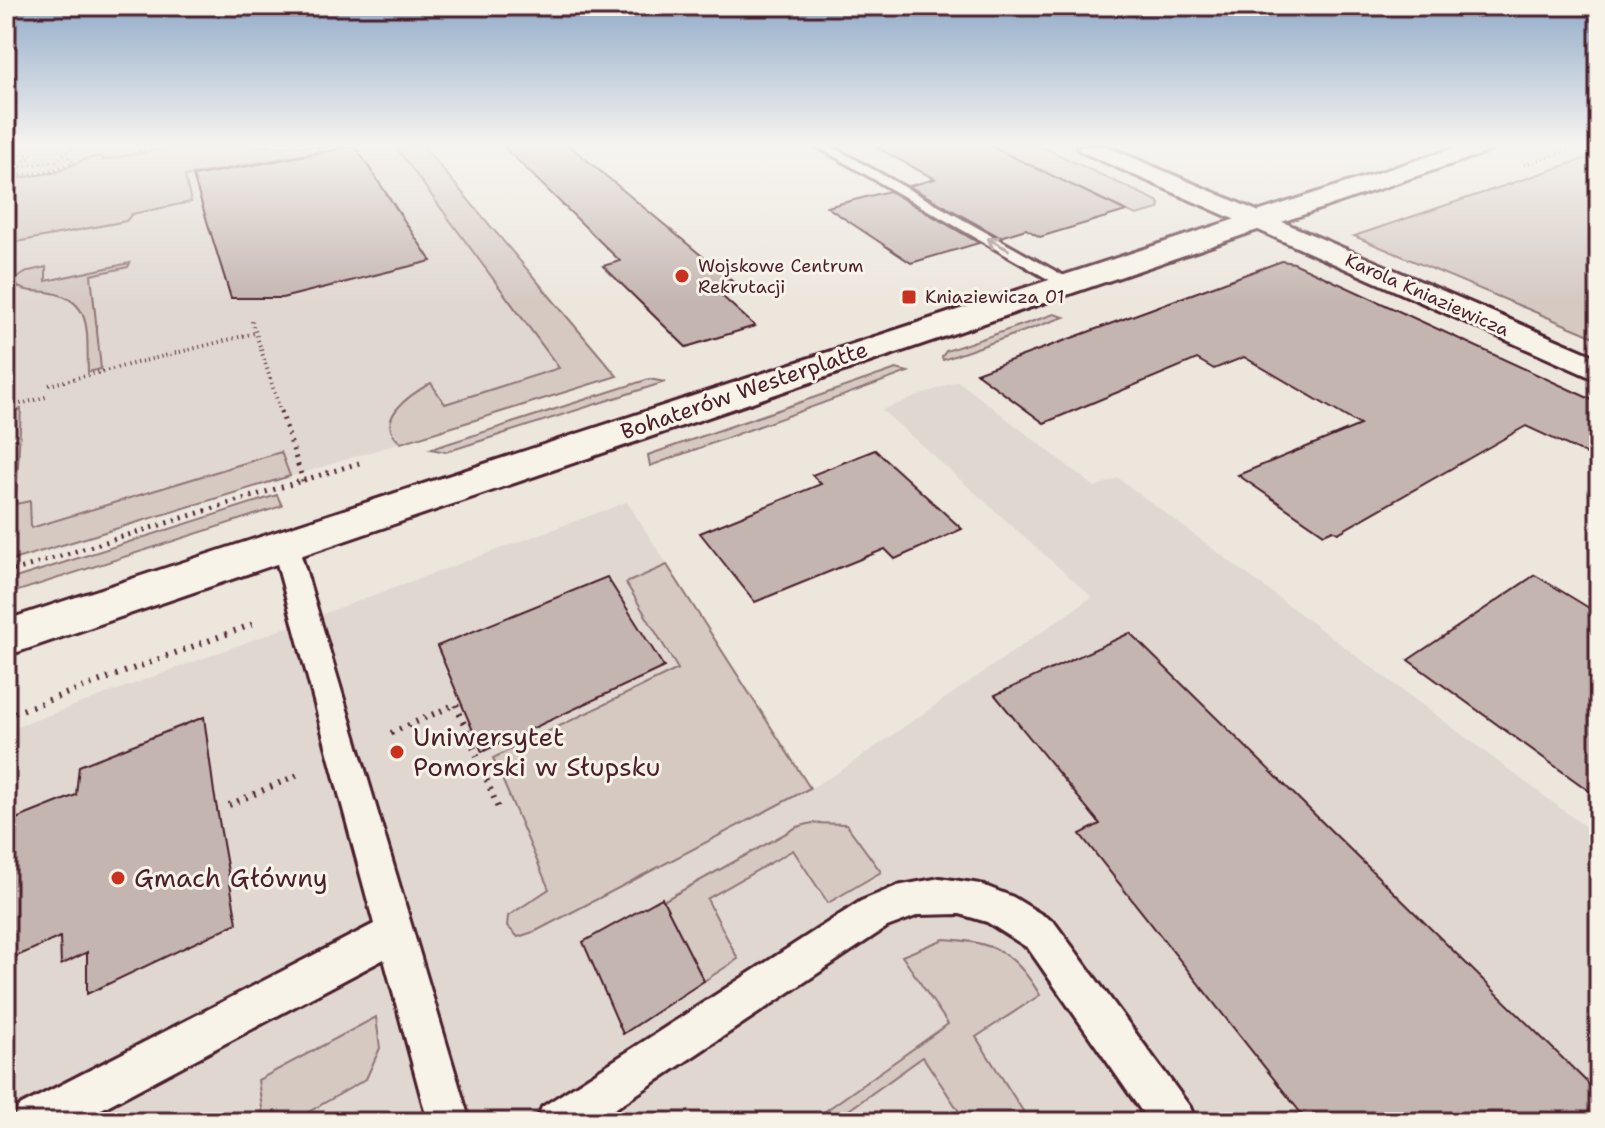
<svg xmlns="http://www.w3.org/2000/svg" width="1605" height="1128" font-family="'Shantell Sans',sans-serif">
<rect width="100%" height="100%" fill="#ece6dd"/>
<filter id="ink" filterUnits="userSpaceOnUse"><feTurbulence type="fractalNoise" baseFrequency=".0125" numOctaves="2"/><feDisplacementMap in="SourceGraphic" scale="16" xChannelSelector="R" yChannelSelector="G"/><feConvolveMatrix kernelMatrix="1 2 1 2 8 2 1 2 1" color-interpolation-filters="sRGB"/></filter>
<g filter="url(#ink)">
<g fill="#e0d7d0">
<path d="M6,146h417l194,230 -611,188z"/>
<path d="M958,381l137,106 23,-9 481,359v285h-1593v-391l621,-229 184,286 25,-14 256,-177 -210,-187z"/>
</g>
<g fill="#d5c9c2" stroke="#907476" stroke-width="2">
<path d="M179,146h139l2,5 -135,25 6,26 -59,12 -6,7 -120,23v-64l51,-8 26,-12 18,-4 2,4z"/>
<path d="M395,146h28l194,230 -216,67c-30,-23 10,-49 30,-60l14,21 114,-36z"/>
<path d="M990,146h50l117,55 3,4 -1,4 -23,6z"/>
<path d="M1599,154v185l-245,-103z"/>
<path d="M130,263l-2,4 -37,8 10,94 -13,3c-2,-38 7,-73 -41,-80 -10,-1 -23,0 -31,-7l1,-7 12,-7 17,-4v14z"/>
<path d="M1054,314l10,3 -121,43 -1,-3 4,-6z"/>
<path d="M896,369l12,3 -258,94 -2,-11z"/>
<path d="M649,379l16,3 -219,70 -15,-3z"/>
<path d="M21,409l-5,95 14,-3 1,27 250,-76 9,24 -284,86v-150z"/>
<path d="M277,495l5,11 -276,89v-14z"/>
<path d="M667,565l143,223 -274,143 -18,6 -11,-11 1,-10 41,-27 -56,-131 185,-89 -52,-86z"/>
<path d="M812,823l34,1 35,48 -53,31 -35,-53 -86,49 31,60 -34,22 -41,-80 134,-74z"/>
<path d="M944,939c50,3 70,12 96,56l-64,42 54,85h-64l-43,-65 -91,65h-22l138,-98 -46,-68z"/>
<path d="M376,1017l4,31 -14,31 -75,43h-27l-6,-42z"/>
</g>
<g fill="#c4b5b0" stroke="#4a1f2b" stroke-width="2">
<path d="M355,146l76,115 -149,37h-51l-38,-122z"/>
<path d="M503,146h67l162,135 -20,6 43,39 -69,21 -83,-81 17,-5z"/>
<path d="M874,146h116l136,65 -86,26 -14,-8 -26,8 -91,-51 26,-7z"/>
<path d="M889,191l90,52 -68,20 -84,-56z"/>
<path d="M1282,261l12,2 305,140v57l-73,-34 -188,107 -5,-3 -9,4 -86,-59 122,-50 -116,-68 -30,12 -17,-10 -153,64 -68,-50z"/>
<path d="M875,450l87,79 -67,30 -10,-10 -130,53 -55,-69 121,-49 -9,-9z"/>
<path d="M1535,575l64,39v184l-191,-138z"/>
<path d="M607,577l57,90 -182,85 -45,-106z"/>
<path d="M1130,633l469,461v28h-291l-228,-288 20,-10 -105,-129z"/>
<path d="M204,717l10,75 23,131 -150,71v-42l-26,13 -1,-28 -54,24v-138l70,-28 3,-29z"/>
<path d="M662,898l42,83 -81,53 -40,-92z"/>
</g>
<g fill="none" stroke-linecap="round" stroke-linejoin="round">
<defs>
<g id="lane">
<path d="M816,146h15l244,136 -3,4h-12z"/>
<path d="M285,536l9,3 4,6 172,577h-42l-44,-163 -307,163h-65l6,-15 356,-183 -102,-379 4,-6z"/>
<path d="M940,878l40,6 33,13 41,25 136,185 6,15h-47l-121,-174 -41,-26 -27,-8 -41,1 -32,12 -292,195h-59l6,-15 319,-206 36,-15z"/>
</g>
<path id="street" d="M1077,146h29l493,212v23l-519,-230z"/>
<path id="secondary" d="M1460,146h33l-3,5 -1484,505v-36z"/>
</defs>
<use href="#lane" stroke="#4a1f2b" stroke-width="6"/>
<use href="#street" stroke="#4a1f2b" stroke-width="6"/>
<use href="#secondary" stroke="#4a1f2b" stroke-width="6"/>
<g stroke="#4a1f2b" stroke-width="3" stroke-dasharray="1 4" stroke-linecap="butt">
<path d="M99,146h28"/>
<path d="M137,146l3,5 29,-5"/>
<path d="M6,154l26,1 -8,6 -18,2"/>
<path d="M1524,165l58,-19"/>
<path d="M6,169l49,-8 21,-15"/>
<path d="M6,177l45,-6 22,-9 -5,-6"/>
</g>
<g stroke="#4a1f2b" stroke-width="4" stroke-dasharray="1 4" stroke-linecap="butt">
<path d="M252,321l29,92"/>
<path d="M6,323l7,5 3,9 -4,69"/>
<path d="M49,385l206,-52"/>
<path d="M6,408l43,-12"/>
</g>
<g stroke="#4a1f2b" stroke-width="5" stroke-dasharray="2 6" stroke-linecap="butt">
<path d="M281,411l22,70"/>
<path d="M6,573l353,-110"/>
</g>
<g stroke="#4a1f2b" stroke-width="6" stroke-dasharray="2 7" stroke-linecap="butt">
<path d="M6,716l250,-93"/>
<path d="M391,733l65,-29 44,109"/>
<path d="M229,805l69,-30"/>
</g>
<use href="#lane" fill="#f7f3e8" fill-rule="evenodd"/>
<use href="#street" fill="#f7f3e8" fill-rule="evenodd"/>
<use href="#secondary" fill="#f7f3e8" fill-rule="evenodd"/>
</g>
<defs><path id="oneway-shaft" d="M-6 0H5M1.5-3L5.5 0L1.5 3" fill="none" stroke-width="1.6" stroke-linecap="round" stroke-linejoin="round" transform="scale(2)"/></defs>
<use stroke="#a0898a" href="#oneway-shaft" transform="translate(998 244) rotate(-151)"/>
</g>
<linearGradient id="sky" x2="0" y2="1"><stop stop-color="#93acca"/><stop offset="0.48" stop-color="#f6f4f0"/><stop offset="1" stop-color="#f6f4f0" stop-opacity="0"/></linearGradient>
<rect width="1605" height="303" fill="url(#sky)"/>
<g fill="#c8321e" stroke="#f7f3e8" stroke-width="3">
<circle cx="682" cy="276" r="8"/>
<rect x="901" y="289" width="16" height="16" rx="4"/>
<circle cx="397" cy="752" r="8"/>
<circle cx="118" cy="878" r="8"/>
</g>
<g text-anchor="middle" stroke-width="6" stroke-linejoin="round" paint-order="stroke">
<g font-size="18" fill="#4a1f2b" stroke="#f7f3e8" text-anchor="start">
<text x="698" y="272">Wojskowe Centrum<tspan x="698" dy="21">Rekrutacji</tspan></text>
<text x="925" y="303">Kniaziewicza 01</text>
</g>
<g font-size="18" fill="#4a1f2b" stroke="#f7f3e8">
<text transform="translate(1427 295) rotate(24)" y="6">Karola Kniaziewicza</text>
</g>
<g font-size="22" fill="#4a1f2b" stroke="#f7f3e8">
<text transform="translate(744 390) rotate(-19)" y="8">Bohaterów Westerplatte</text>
</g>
<g font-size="26" fill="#4a1f2b" stroke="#f7f3e8" text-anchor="start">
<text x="413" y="746">Uniwersytet<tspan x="413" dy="30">Pomorski w Słupsku</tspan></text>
<text x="134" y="887">Gmach Główny</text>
</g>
</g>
<rect width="1605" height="1128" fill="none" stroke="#f7f3e8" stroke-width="32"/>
<rect x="16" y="16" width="1573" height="1096" fill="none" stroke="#4a1f2b" stroke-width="3" filter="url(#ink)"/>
</svg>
